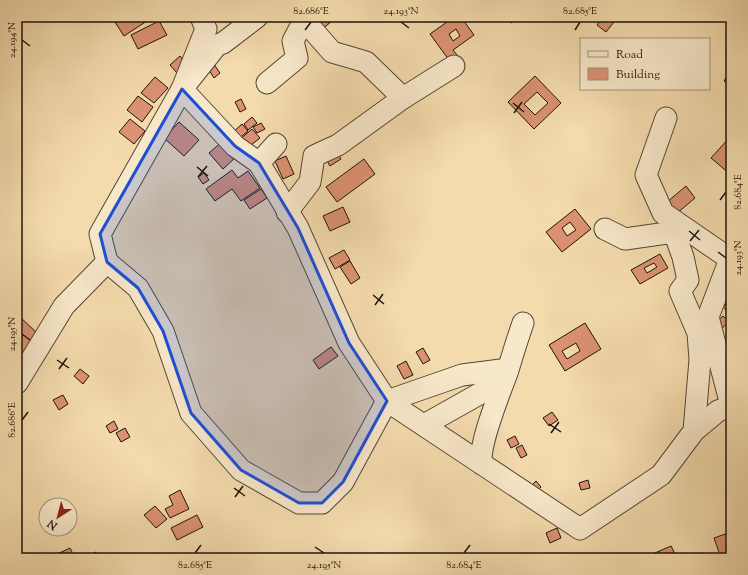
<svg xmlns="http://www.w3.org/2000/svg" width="748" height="575" font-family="'Sorts Mill Goudy',serif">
<rect width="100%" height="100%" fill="#f4dbad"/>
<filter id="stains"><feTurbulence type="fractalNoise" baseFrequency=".005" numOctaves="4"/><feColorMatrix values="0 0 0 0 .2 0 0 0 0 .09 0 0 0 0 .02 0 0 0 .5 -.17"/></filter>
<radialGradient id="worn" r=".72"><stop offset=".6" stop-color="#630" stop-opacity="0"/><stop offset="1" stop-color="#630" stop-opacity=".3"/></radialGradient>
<g fill="#dc9272" stroke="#1d140a" fill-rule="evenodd">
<path d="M122,17h31l-29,19 -9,-14z"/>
<path d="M311,17h26l-16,13z"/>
<path d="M454,17h7l13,18 -21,15 4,5 -8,5 -19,-26zM456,29l4,7 -7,5 -4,-7z"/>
<path d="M507,17h13l-9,6z"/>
<path d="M603,17h15l-12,15 -9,-7z"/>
<path d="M159,21l8,14 -29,14 -7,-14z"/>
<path d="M180,56l7,9 -9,9 -8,-9z"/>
<path d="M213,63l7,10 -6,5 -7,-11z"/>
<path d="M731,69v16l-7,-4z"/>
<path d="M535,76l26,27 -27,26 -26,-27zM537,92l11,11 -13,12 -11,-11z"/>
<path d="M155,77l13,11 -14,15 -13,-10z"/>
<path d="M138,96l15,11 -11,15 -15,-12z"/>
<path d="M241,99l5,10 -6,3 -5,-10z"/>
<path d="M252,117l5,6 -9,7 -4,-6z"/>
<path d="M130,119l15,12 -11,13 -15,-12z"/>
<path d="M179,122l20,18 -15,16 -20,-18z"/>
<path d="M261,123l4,6 -8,4 -4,-6z"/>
<path d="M242,124l6,7 -12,10 -5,-7z"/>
<path d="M252,129l8,9 -14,11 -7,-9z"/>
<path d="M730,137l1,1v14l-5,7 5,4v12l-20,-17z"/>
<path d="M224,140l13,16 -14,13 -14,-16z"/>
<path d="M335,149l6,10 -11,7 -6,-10z"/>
<path d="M286,156l8,18 -11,5 -8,-18z"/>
<path d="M364,159l11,15 -38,28 -11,-15z"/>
<path d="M232,170l6,8 10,-7 12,17 -19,13 -9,-12 -17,12 -9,-12z"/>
<path d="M204,173l5,7 -6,4 -5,-7z"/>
<path d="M686,186l9,12 -19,16 -10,-11z"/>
<path d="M261,189l6,9 -17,11 -6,-9z"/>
<path d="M343,207l7,15 -20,9 -7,-15z"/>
<path d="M575,209l16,20 -29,23 -16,-20zM570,222l6,8 -9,6 -5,-8z"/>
<path d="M344,250l6,10 -15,9 -6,-11z"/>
<path d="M660,254l8,14 -28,16 -9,-14zM654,263l3,4 -10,6 -3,-5z"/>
<path d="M350,261l10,17 -9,6 -11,-17z"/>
<path d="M731,299v16l-8,-8z"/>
<path d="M17,314l22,21 -17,19 -5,-5z"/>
<path d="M723,316l6,6 -9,8 -6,-6z"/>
<path d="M585,323l16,26 -36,22 -16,-26zM576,343l4,8 -13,8 -5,-8z"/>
<path d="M331,347l7,9 -19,13 -6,-9z"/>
<path d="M423,348l7,12 -7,4 -7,-12z"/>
<path d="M406,361l7,14 -9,4 -7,-13z"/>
<path d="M80,369l9,7 -6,8 -9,-8z"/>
<path d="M63,395l5,9 -9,6 -6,-10z"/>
<path d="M552,412l6,8 -9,6 -6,-8z"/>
<path d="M114,421l4,8 -8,4 -4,-7z"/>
<path d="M125,428l5,9 -9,5 -5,-9z"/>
<path d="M515,436l4,8 -8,4 -4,-8z"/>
<path d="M522,445l5,10 -6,3 -5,-10z"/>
<path d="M588,480l2,8 -9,2 -2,-7z"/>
<path d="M536,481l5,6 -6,6 -5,-6z"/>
<path d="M180,490l9,19 -19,9 -5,-9 8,-4 -4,-9z"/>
<path d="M155,506l12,13 -11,9 -12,-13z"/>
<path d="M197,515l6,12 -26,13 -6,-12z"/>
<path d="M557,528l4,10 -11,5 -4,-10z"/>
<path d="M731,532v25l-10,1 -7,-20z"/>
<path d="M671,546l6,12h-28l-1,-2z"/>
<path d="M70,548l5,10h-21l-1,-2z"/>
<path d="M96,552l3,6h-14z"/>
</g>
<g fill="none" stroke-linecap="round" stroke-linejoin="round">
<defs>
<g id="minor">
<path d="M201,17l5,12 -24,60 53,57 24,17 39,65 51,115 38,58 193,128 81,-54 33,-44 24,-20 13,-5"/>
<path d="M304,20l28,32 34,10 37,36 51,-32"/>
<path d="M267,83l30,-25 -4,-17 11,-21 -1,-3"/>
<path d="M666,118l-20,57 17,38 67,46 -22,58 23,88"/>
<path d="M259,163l17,-19"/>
<path d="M287,212l23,-30 4,-26 24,-11 65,-47"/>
<path d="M605,229l20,10 49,-7 9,25 5,23 -8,11 18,42 2,27 -6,71"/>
<path d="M107,262l31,26 25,43 28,82 50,57 58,33h23l21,-21 44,-81 75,-26 39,-5 6,2"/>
<path d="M17,383l47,-77 43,-44 -7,-28 82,-145 35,-44 6,-2 34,-26"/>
<path d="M424,425l80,-45"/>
<path d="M482,464c-6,-12 19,-75 25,-91 5,-16 10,-33 16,-50"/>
</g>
</defs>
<use href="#minor" stroke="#534633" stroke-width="23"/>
<use href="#minor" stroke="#f8e8ca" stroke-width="21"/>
</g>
<path fill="#1d4ed8" fill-opacity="0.2" stroke="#1d4ed8" stroke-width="3" stroke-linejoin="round" d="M182,89l53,57 24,17 39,65 51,115 38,58 -44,81 -21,21h-23l-58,-33 -50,-57 -28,-82 -25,-43 -31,-26 -7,-28z"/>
<path fill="none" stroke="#1d140a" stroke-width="1.5" d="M401,22l8,6M305,30l6,-8M575,30l5,-8M22,40l8,6M513,103l11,9M514,113l8,-11M197,167l11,9M198,177l9,-11M720,200l6,-8M689,231l11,9M690,241l9,-11M718,252l8,6M373,295l11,9M375,305l8,-11M22,334l8,6M57,360l12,8M59,369l8,-11M22,420l6,-8M549,424l12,8M551,433l8,-11M234,488l11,8M235,497l8,-11M315,547l9,6M195,553l6,-8M464,553l6,-8"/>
<rect width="748" height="575" fill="none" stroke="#f4dbad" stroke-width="44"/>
<rect x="580" y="38" width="130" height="52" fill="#f8e8ca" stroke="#a0937d"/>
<rect x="588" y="51" width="20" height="6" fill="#f8e8ca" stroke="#a0937d"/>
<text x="616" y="58" font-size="12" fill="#1d140a">Road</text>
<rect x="588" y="68" width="20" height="12" fill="#dc9272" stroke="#a0937d"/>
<text x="616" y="78" font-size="12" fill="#1d140a">Building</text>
<g transform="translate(58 517) rotate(216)"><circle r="19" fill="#f8e8ca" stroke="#a0937d"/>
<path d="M0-3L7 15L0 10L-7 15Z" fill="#8f2418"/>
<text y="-6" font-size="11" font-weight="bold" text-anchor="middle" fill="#1d140a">N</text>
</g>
<rect x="22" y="22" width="704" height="531" fill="none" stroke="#1d140a" stroke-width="1.5"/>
<g font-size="10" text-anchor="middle" fill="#1d140a">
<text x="311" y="14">82.686°E</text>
<text x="401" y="14">24.193°N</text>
<text x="580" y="14">82.685°E</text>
<text transform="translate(11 40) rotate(-90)" y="4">24.194°N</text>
<text transform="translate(737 192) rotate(-90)" y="4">82.684°E</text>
<text transform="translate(737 258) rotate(-90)" y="4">24.193°N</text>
<text transform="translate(11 334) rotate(-90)" y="4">24.195°N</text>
<text transform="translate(11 420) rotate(-90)" y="4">82.686°E</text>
<text x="195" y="568">82.685°E</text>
<text x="324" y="568">24.195°N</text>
<text x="464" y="568">82.684°E</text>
</g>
<rect width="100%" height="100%" filter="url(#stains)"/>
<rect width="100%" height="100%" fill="url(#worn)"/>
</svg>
